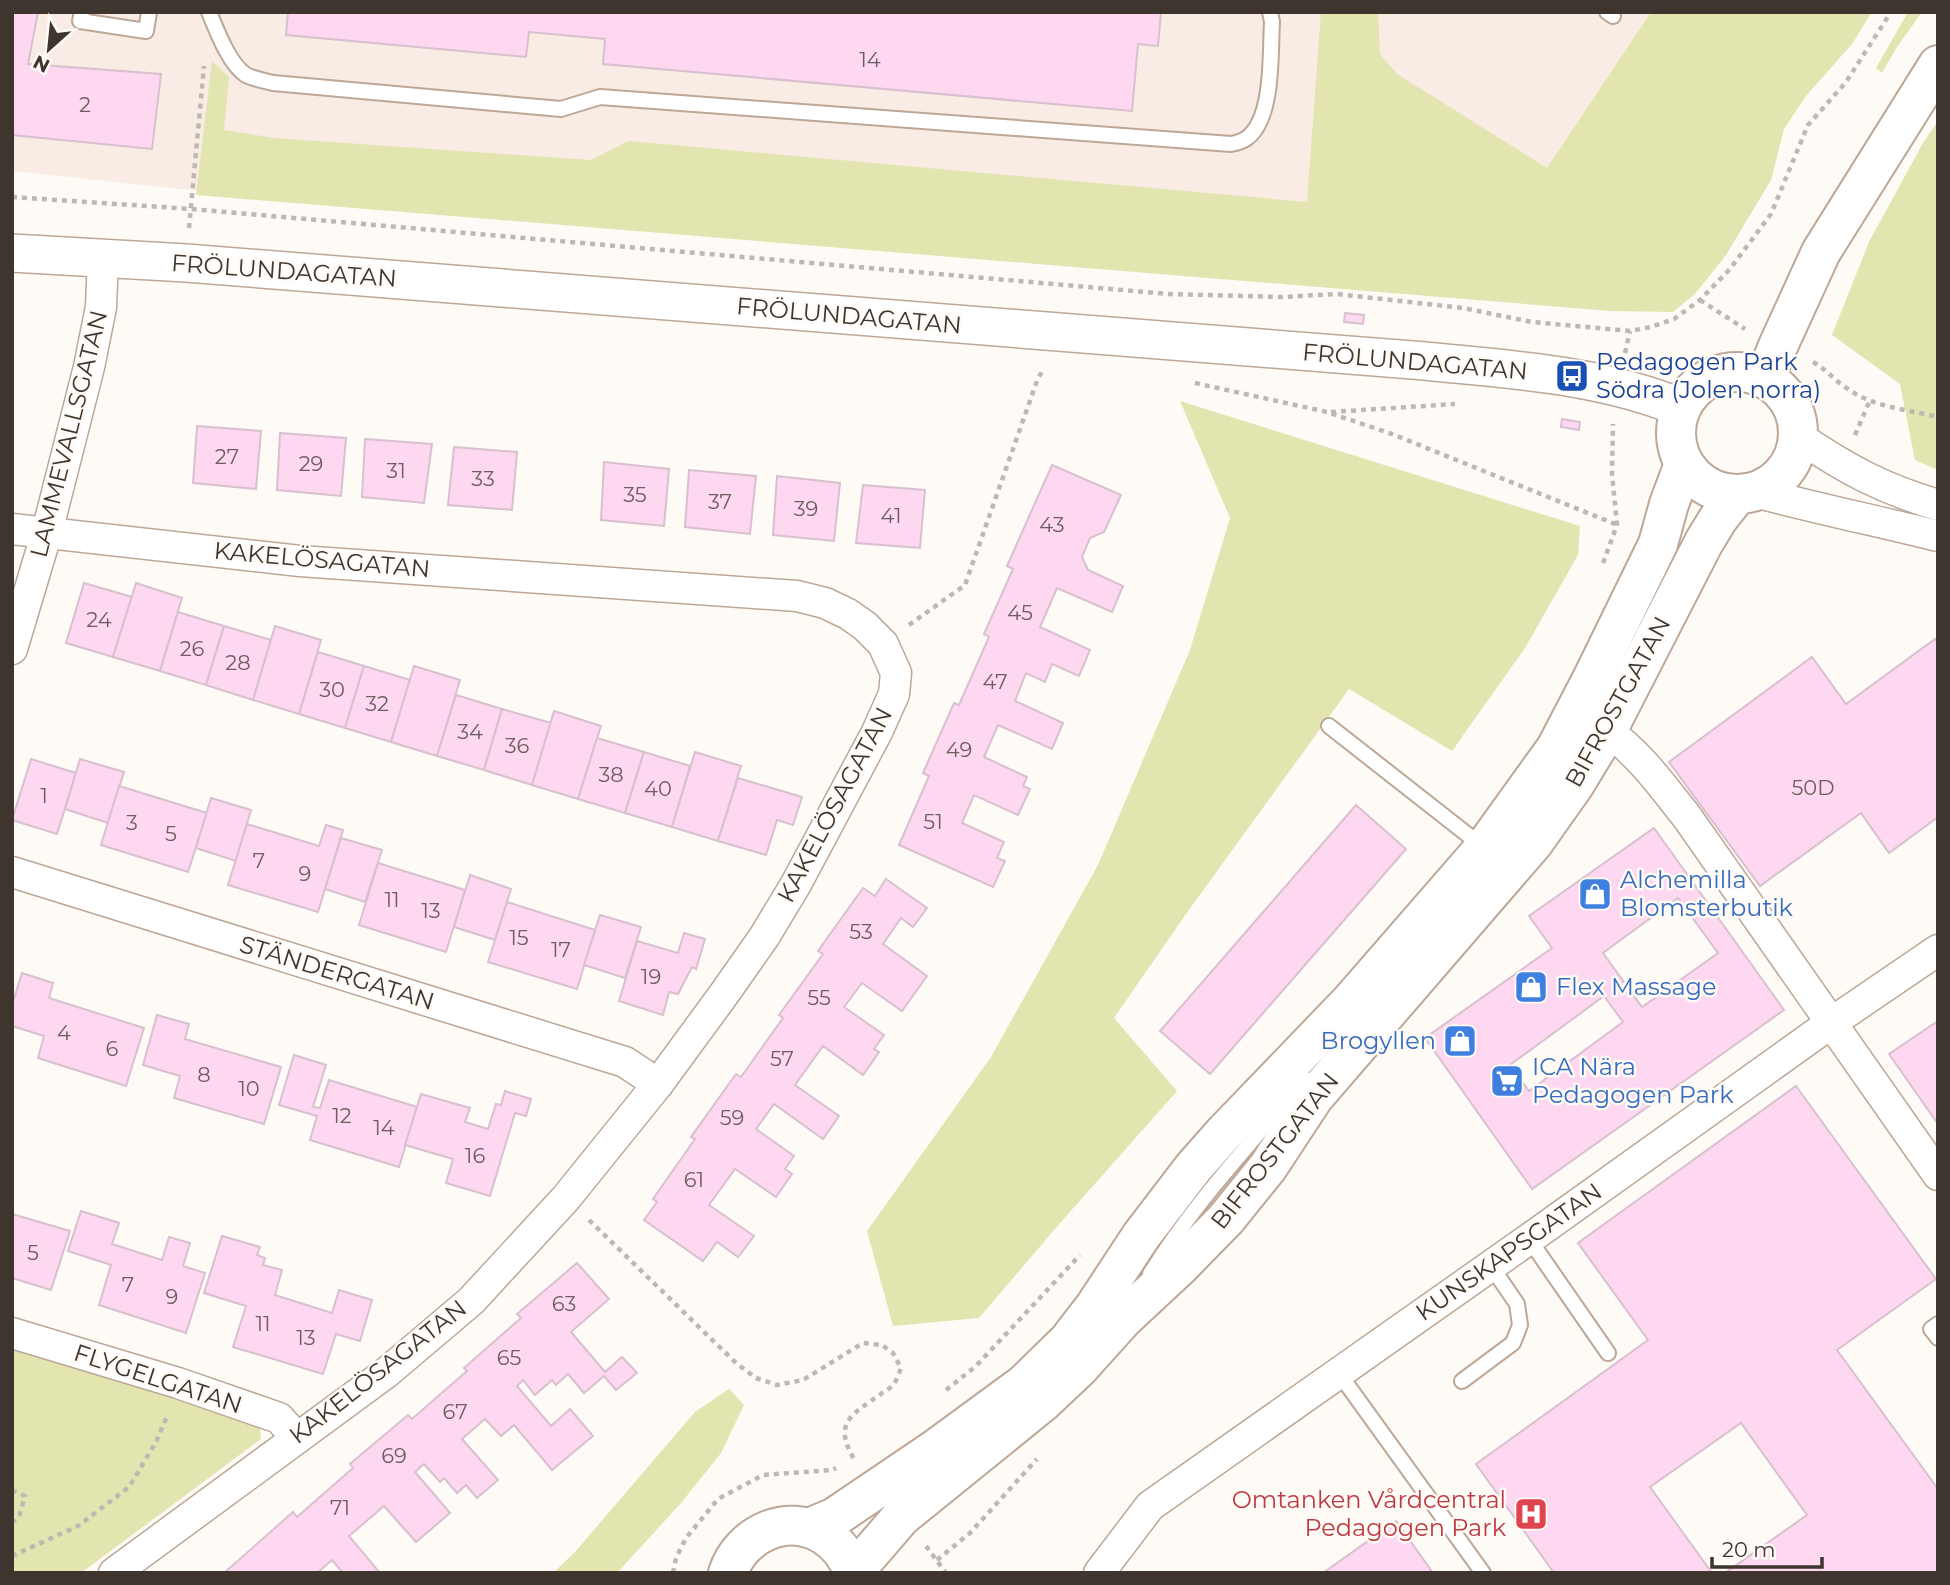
<svg xmlns="http://www.w3.org/2000/svg" width="1950" height="1585" font-family="Montserrat,sans-serif">
<rect width="100%" height="100%" fill="#fefaf6"/>
<path fill="#f8ece4" d="M12,12h1665l-113,272 -944,-67 -440,-28 -168,-18z"/>
<g fill="#e2e5b0">
<path d="M1321,12h57l2,42 17,20 150,94 104,-156h221l-20,32 -46,52 -22,33 -13,51 -45,75 -31,39 -22,18 -63,-1 -1414,-116 16,-134 17,16 -5,53 50,8 317,22 38,-19 678,61z"/>
<path d="M1908,12h14l-25,35 -15,26 -6,-5z"/>
<path d="M1938,121v349l-23,-10 -15,-76 -68,-49 37,-93 54,-99z"/>
<path d="M1180,401l400,125 -2,29 -53,93 -73,103 -103,-62 -163,225 -72,104 63,73 -123,139 -75,88 -86,8 -26,-95 124,-174 107,-192 92,-215 40,-132z"/>
<path d="M12,1346l247,75 2,18 -180,134h-69z"/>
<path d="M729,1389l15,16 -23,48 -40,50 -64,70h-64l22,-21 120,-140z"/>
</g>
<g fill="#fdd8f0" stroke="#d8c0cf" stroke-width="2" fill-rule="evenodd">
<path d="M12,12h26l-10,52 133,10 -9,75 -140,-14z"/>
<path d="M288,12h873l-3,34 -20,-2 -6,67 -529,-47 2,-25 -76,-7 -3,25 -240,-22z"/>
<path d="M1345,313l19,2 -1,9 -19,-2z"/>
<path d="M1562,419l18,3 -1,8 -18,-3z"/>
<path d="M197,426l64,5 -5,58 -63,-6z"/>
<path d="M280,433l66,5 -5,58 -64,-6z"/>
<path d="M365,439l67,5 -8,59 -62,-6z"/>
<path d="M454,447l63,5 -5,58 -64,-5z"/>
<path d="M604,462l65,7 -5,57 -63,-6z"/>
<path d="M1052,465l69,30 -17,37 -14,6 -8,19 6,13 35,16 -11,26 -55,-24 -17,39 50,23 -11,26 -27,-12 -7,18 -19,-9 -11,28 48,22 -11,26 -54,-24 -14,32 43,20 -4,9 7,3 -12,26 -44,-20 -12,28 42,19 -7,16 8,3 -12,26 -94,-42 30,-69 -6,-3 31,-70 5,2 30,-68 -5,-3 29,-65 -6,-3z"/>
<path d="M689,470l67,6 -6,58 -65,-7z"/>
<path d="M777,476l63,7 -6,58 -61,-6z"/>
<path d="M863,485l62,5 -5,58 -64,-5z"/>
<path d="M84,583l48,14 -19,60 -47,-14z"/>
<path d="M136,583l46,15 -22,73 -47,-14z"/>
<path d="M178,612l46,14 -18,59 -46,-14z"/>
<path d="M224,626l47,14 -18,60 -47,-15z"/>
<path d="M275,626l46,14 -22,74 -46,-14z"/>
<path d="M1935,639l3,4v174l-49,36 -28,-40 -101,73 -91,-124 143,-105 34,47z"/>
<path d="M318,652l46,14 -19,62 -46,-14z"/>
<path d="M364,666l46,14 -19,62 -46,-14z"/>
<path d="M414,666l46,14 -23,76 -46,-14z"/>
<path d="M456,695l46,14 -18,61 -47,-14z"/>
<path d="M502,709l49,14 -19,62 -48,-15z"/>
<path d="M554,711l47,15 -23,73 -46,-14z"/>
<path d="M597,738l47,14 -19,61 -47,-14z"/>
<path d="M644,752l46,14 -18,61 -47,-14z"/>
<path d="M695,752l46,14 -23,75 -46,-14z"/>
<path d="M31,759l45,14 -19,61 -45,-14z"/>
<path d="M80,759l44,13 -16,51 -43,-14z"/>
<path d="M738,778l64,19 -9,28 -16,-5 -11,35 -48,-14z"/>
<path d="M119,786l88,27 -19,59 -87,-27z"/>
<path d="M211,798l40,12 -15,51 -40,-13z"/>
<path d="M1356,805l50,44 -196,225 -50,-43z"/>
<path d="M247,824l72,22 7,-21 17,5 -25,82 -90,-27z"/>
<path d="M1654,828l130,182 -252,179 -107,-151 127,-90 -23,-32zM1678,898l40,55 -76,54 -39,-54zM1604,996l19,26 -94,69 -19,-26z"/>
<path d="M341,838l41,12 -17,52 -40,-13z"/>
<path d="M378,863l87,27 -19,62 -87,-27z"/>
<path d="M470,875l41,14 -16,51 -41,-13z"/>
<path d="M886,879l41,29 -14,19 -12,-9 -18,26 44,32 -25,35 -40,-28 -18,24 40,28 -10,14 5,3 -16,23 -40,-29 -28,39 44,31 -16,23 -49,-35 -18,25 38,27 -9,13 7,5 -16,23 -41,-28 -26,36 45,31 -16,21 -21,-15 -14,19 -59,-41 13,-18 -4,-3 42,-60 -4,-2 45,-63 5,3 42,-59 -4,-3 44,-61 -5,-3 45,-63 12,8z"/>
<path d="M507,902l88,28 -18,59 -89,-27z"/>
<path d="M600,915l41,12 -16,51 -41,-13z"/>
<path d="M684,933l21,6 -9,30 -4,-2 -14,27 -9,-2 -6,23 -44,-14 18,-60 41,12z"/>
<path d="M22,973l31,10 -4,15 95,30 -18,58 -88,-28 6,-22 -32,-10v-21z"/>
<path d="M157,1015l32,9 -4,15 96,28 -17,57 -90,-26 6,-22 -37,-11z"/>
<path d="M1938,1021v103l-49,-70z"/>
<path d="M294,1055l32,10 -13,42 7,1 9,-28 88,27 -18,60 -89,-27 7,-24 -38,-11z"/>
<path d="M1796,1086l140,193 -99,71 101,139v84h-213l82,-58 -66,-92 -91,64 62,86h-158l-78,-109 172,-124 -70,-97z"/>
<path d="M505,1091l26,8 -5,17 -11,-3 -25,83 -44,-13 7,-24 -48,-14 16,-51 49,14 -5,14 23,7 8,-25 5,1z"/>
<path d="M81,1211l38,12 -7,21 50,16 7,-23 21,6 -7,23 22,7 -19,60 -87,-28 12,-40 -43,-14z"/>
<path d="M12,1214l58,17 -19,59 -39,-12z"/>
<path d="M222,1236l38,11 -3,8 8,3 -2,7 19,5 -7,25 57,18 7,-23 33,10 -12,41 -24,-7 -13,40 -90,-27 13,-41 -42,-13z"/>
<path d="M577,1263l32,36 -38,33 34,40 17,-15 15,16 -21,17 -12,-14 -20,17 -16,-19 -12,11 -4,-5 -17,15 -12,-15 -6,6 34,40 19,-17 23,27 -41,34 -38,-45 -13,11 -16,-17 -23,20 36,41 -21,18 -11,-13 -9,8 -13,-15 -4,4 -16,-18 -9,8 35,41 -34,29 -32,-36 -35,30 31,37h-37l-11,-13 -15,13h-93l69,-61 4,5 56,-49 -3,-4 58,-49 4,4 55,-48 -3,-3 57,-50 -4,-4z"/>
<path d="M1396,1521l37,52h-110z"/>
</g>
<g fill="none" stroke-linecap="round" stroke-linejoin="round">
<defs>
<g id="service">
<path d="M82,12l-2,9 66,10 3,-19"/>
<path d="M209,12c8,19 20,52 37,63 8,4 19,6 27,8l288,26 39,-12 631,47c5,-1 12,-3 16,-6 27,-20 23,-85 25,-116l-2,-10"/>
<path d="M1607,12l6,4"/>
<path d="M1329,726l153,120"/>
<path d="M1529,1239l79,114"/>
<path d="M1150,1274c44,-71 101,-131 155,-195"/>
<path d="M1938,1324l-7,5 7,9"/>
<path d="M1338,1372l145,201"/>
<path d="M1462,1381l51,-38 7,-18 -3,-21 -26,-38"/>
</g>
<g id="minor">
<path d="M1799,437c47,32 84,52 139,68"/>
<path d="M1755,492c60,16 122,29 183,44"/>
<path d="M12,529l288,32 497,35 28,7 23,11 17,12 18,18 13,29 -2,21 -17,38 -81,152 -32,53 -40,57 -66,90 -92,114 -95,103 -85,72 -272,200"/>
<path d="M12,649l35,-117 42,-165 12,-60 2,-49"/>
<path d="M1607,731c32,22 56,56 80,86l251,358"/>
<path d="M12,872l613,190 33,22"/>
<path d="M12,1333l166,50 101,35 17,19"/>
<path d="M1099,1573l51,-67 379,-267 302,-216 107,-73"/>
</g>
<path id="tertiary" d="M12,253l174,10 1239,98c88,9 174,13 257,47"/>
<g id="secondary">
<circle cx="1737" cy="433" r="61"/>
<path d="M1765,379l13,-33 43,-94 117,-187"/>
<path d="M809,1528l26,-11 99,-67 90,-66 44,-43 27,-35 46,-70 52,-68 30,-34 128,-133 133,-153 72,-100 36,-69 66,-135 11,-40 15,-40"/>
<path d="M728,1573c13,-39 59,-61 96,-38 15,9 24,23 30,38"/>
<path d="M856,1573l8,-13 37,-43 142,-115 36,-34 45,-50 56,-52 46,-47 42,-52 46,-70 220,-255 41,-58 32,-53 97,-189 14,-23 19,-24"/>
</g>
</defs>
<use href="#service" stroke="#bda797" stroke-width="18"/>
<use href="#minor" stroke="#bda797" stroke-width="33"/>
<use href="#tertiary" stroke="#bda797" stroke-width="40"/>
<use href="#secondary" stroke="#bda797" stroke-width="42"/>
<g stroke="#beb8b3" stroke-width="4.5" stroke-dasharray="5 5" stroke-linecap="butt">
<path d="M12,197l179,12 977,85 114,3 55,-3 126,14 69,14 98,9 21,-4 23,-8 26,-19 30,-31 41,-55 37,-89 38,-43 45,-70"/>
<path d="M189,228l15,-162"/>
<path d="M1700,300l45,29"/>
<path d="M1625,353l5,-22"/>
<path d="M1813,362c13,7 22,19 35,27 25,18 61,21 90,28"/>
<path d="M1195,383l132,29 65,22 228,92"/>
<path d="M1331,412l124,-8"/>
<path d="M1855,435l15,-35"/>
<path d="M1603,563l14,-38 -5,-51 1,-50"/>
<path d="M909,625l56,-40 73,-207 6,-9"/>
<path d="M589,1220l147,143 20,15 21,7 26,-5 60,-37 19,2 11,8 8,15c-2,5 -4,12 -7,16 -3,4 -9,7 -13,10 -28,20 -49,28 -27,65"/>
<path d="M946,1390l30,-24 104,-111"/>
<path d="M12,1490l13,6 -5,18 -8,9"/>
<path d="M926,1546l20,27"/>
<path d="M12,1556l66,-30 51,-39 27,-45 12,-28"/>
<path d="M937,1560l33,-27 67,-74"/>
<path d="M673,1573l3,-15 10,-20 32,-39 45,-24 69,-5 4,-2"/>
</g>
<use href="#service" stroke="#fff" stroke-width="14"/>
<use href="#minor" stroke="#fff" stroke-width="30"/>
<use href="#tertiary" stroke="#fff" stroke-width="37"/>
<use href="#secondary" stroke="#fff" stroke-width="38"/>
</g>
<defs>
<symbol id="bus-square" viewBox="-11 -11 22 22"><rect x="-9" y="-9" width="18" height="18" rx="4" fill="#1a4fb4" stroke="#fefaf6"/><path d="M-5-6H5V4H4V6H2V4H-2V6H-4V4H-5ZM-3.5-4V0h7V-4ZM-3.5 1.2v1.5H-2V1.2ZM2 1.2v1.5H3.5V1.2Z" fill="#fff"/></symbol>
<symbol id="shop-square" viewBox="-11 -11 22 22"><rect x="-9" y="-9" width="18" height="18" rx="4" fill="#3f7fe0" stroke="#fefaf6"/><path d="M-5-2.5h2.3a2.7 3.5 0 0 1 5.4 0H5L5.5 6h-11ZM-1.5-2.5h3a1.5 2.3 0 0 0-3 0Z" fill="#fff"/></symbol>
<symbol id="supermarket-square" viewBox="-11 -11 22 22"><rect x="-9" y="-9" width="18" height="18" rx="4" fill="#3f7fe0" stroke="#fefaf6"/><path d="M-6-5.5h2.5l.6 2H6L4.5 2H-2.5L-4.4-4H-6ZM-1.5 3.2a1.3 1.3 0 1 0 .1 0ZM3 3.2a1.3 1.3 0 1 0 .1 0Z" fill="#fff"/></symbol>
<symbol id="hospital-square" viewBox="-11 -11 22 22"><rect x="-9" y="-9" width="18" height="18" rx="4" fill="#e0444e" stroke="#fefaf6"/><path d="M-5-5h3v3.5h4V-5h3V5h-3V1.5h-4V5h-3Z" fill="#fff"/></symbol>
</defs>
<g fill-rule="evenodd">
<use href="#bus-square" x="1553" y="357" width="38" height="38"/>
<use href="#shop-square" x="1576" y="875" width="38" height="38"/>
<use href="#shop-square" x="1512" y="968" width="38" height="38"/>
<use href="#shop-square" x="1441" y="1022" width="38" height="38"/>
<use href="#supermarket-square" x="1488" y="1062" width="38" height="38"/>
<use href="#hospital-square" x="1512" y="1495" width="38" height="38"/>
</g>
<g text-anchor="middle" stroke-width="5" stroke-linejoin="round" paint-order="stroke">
<g font-size="21" fill="#6e5e5f">
<text x="870" y="67">14</text>
<text x="85" y="112">2</text>
<text x="227" y="464">27</text>
<text x="311" y="471">29</text>
<text x="396" y="478">31</text>
<text x="483" y="486">33</text>
<text x="635" y="502">35</text>
<text x="720" y="509">37</text>
<text x="806" y="516">39</text>
<text x="891" y="523">41</text>
<text x="1052" y="532">43</text>
<text x="1020" y="620">45</text>
<text x="99" y="627">24</text>
<text x="192" y="656">26</text>
<text x="238" y="670">28</text>
<text x="995" y="689">47</text>
<text x="332" y="697">30</text>
<text x="377" y="711">32</text>
<text x="470" y="739">34</text>
<text x="517" y="753">36</text>
<text x="959" y="757">49</text>
<text x="611" y="782">38</text>
<text x="1813" y="795">50D</text>
<text x="658" y="796">40</text>
<text x="44" y="803">1</text>
<text x="933" y="829">51</text>
<text x="132" y="830">3</text>
<text x="171" y="841">5</text>
<text x="259" y="868">7</text>
<text x="305" y="881">9</text>
<text x="392" y="907">11</text>
<text x="431" y="918">13</text>
<text x="861" y="939">53</text>
<text x="519" y="945">15</text>
<text x="561" y="957">17</text>
<text x="651" y="984">19</text>
<text x="819" y="1005">55</text>
<text x="64" y="1040">4</text>
<text x="112" y="1056">6</text>
<text x="782" y="1066">57</text>
<text x="204" y="1082">8</text>
<text x="249" y="1096">10</text>
<text x="342" y="1123">12</text>
<text x="732" y="1125">59</text>
<text x="384" y="1135">14</text>
<text x="475" y="1163">16</text>
<text x="694" y="1187">61</text>
<text x="33" y="1260">5</text>
<text x="128" y="1292">7</text>
<text x="172" y="1304">9</text>
<text x="564" y="1311">63</text>
<text x="263" y="1331">11</text>
<text x="306" y="1345">13</text>
<text x="509" y="1365">65</text>
<text x="455" y="1419">67</text>
<text x="394" y="1463">69</text>
<text x="340" y="1515">71</text>
</g>
<g font-size="24" fill="#3e352f" stroke="#fefaf6">
<text transform="translate(284 271) rotate(4)" y="8">FRÖLUNDAGATAN</text>
<text transform="translate(849 316) rotate(5)" y="8">FRÖLUNDAGATAN</text>
<text transform="translate(1415 362) rotate(5)" y="8">FRÖLUNDAGATAN</text>
<text transform="translate(69 434) rotate(-76)" y="8">LAMMEVALLSGATAN</text>
<text transform="translate(322 560) rotate(5)" y="8">KAKELÖSAGATAN</text>
<text transform="translate(1618 702) rotate(-61)" y="8">BIFROSTGATAN</text>
<text transform="translate(835 805) rotate(-62)" y="8">KAKELÖSAGATAN</text>
<text transform="translate(337 973) rotate(17)" y="8">STÄNDERGATAN</text>
<text transform="translate(1275 1151) rotate(-52)" y="8">BIFROSTGATAN</text>
<text transform="translate(1509 1252) rotate(-35)" y="8">KUNSKAPSGATAN</text>
<text transform="translate(378 1372) rotate(-38)" y="8">KAKELÖSAGATAN</text>
<text transform="translate(158 1379) rotate(18)" y="8">FLYGELGATAN</text>
</g>
<g font-size="24" fill="#164399" stroke="#fefaf6" text-anchor="start">
<text x="1596" y="370">Pedagogen Park<tspan x="1596" dy="28">Södra (Jolen norra)</tspan></text>
</g>
<g font-size="24" fill="#366cbe" stroke="#fefaf6" text-anchor="start">
<text x="1620" y="888">Alchemilla<tspan x="1620" dy="28">Blomsterbutik</tspan></text>
<text x="1556" y="995">Flex Massage</text>
<text x="1436" y="1049" text-anchor="end">Brogyllen</text>
<text x="1532" y="1075">ICA Nära<tspan x="1532" dy="28">Pedagogen Park</tspan></text>
</g>
<g font-size="24" fill="#be3a42" stroke="#fefaf6" text-anchor="end">
<text x="1506" y="1508">Omtanken Vårdcentral<tspan x="1506" dy="28">Pedagogen Park</tspan></text>
</g>
</g>
<rect width="1950" height="1585" fill="none" stroke="#3e352f" stroke-width="28"/>
<g transform="translate(49 49) rotate(207)" stroke="#fefaf6" stroke-width="5" paint-order="stroke">
<path d="M0-5L12 26L0 18L-12 26Z" fill="#3e352f"/>
<text y="-10" font-size="19" font-weight="bold" text-anchor="middle" fill="#3e352f">N</text>
</g>
<path d="M1712 1557v10h110v-10" fill="none" stroke="#3e352f" stroke-width="3.5"/>
<text x="1722" y="1557" font-size="21" fill="#3e352f" stroke="#fefaf6" stroke-width="5" paint-order="stroke">20 m</text>
</svg>
